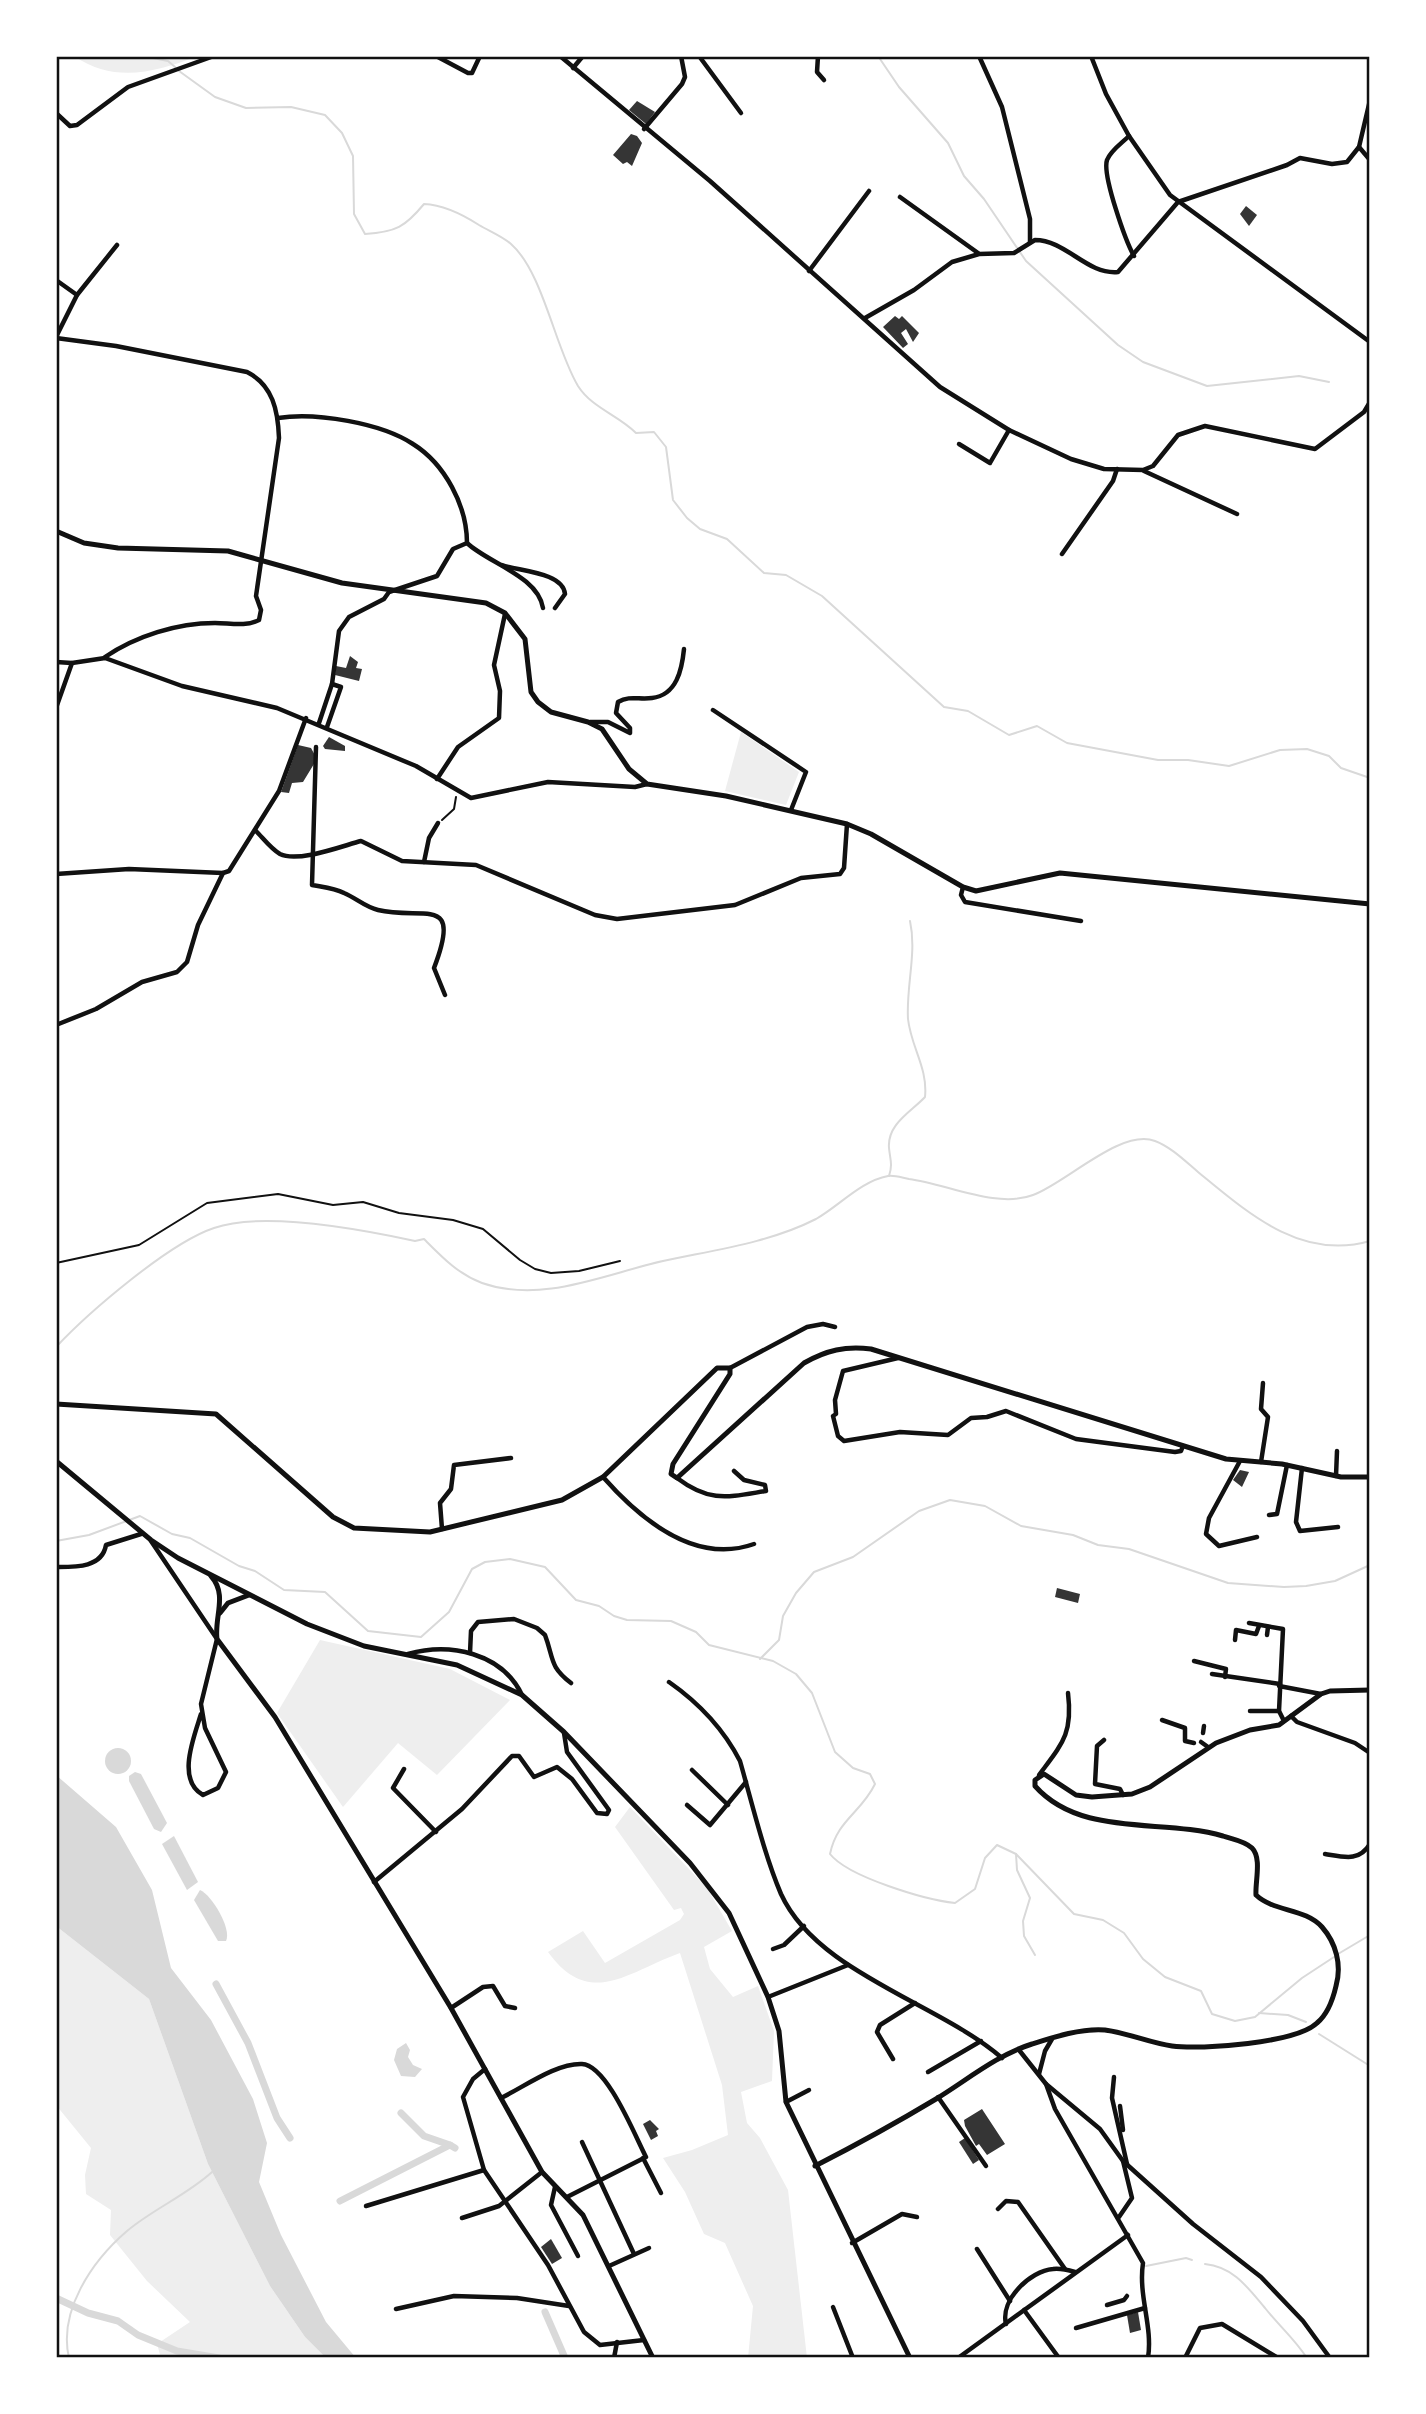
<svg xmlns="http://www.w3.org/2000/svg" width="1426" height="2414" font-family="Raleway,sans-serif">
<rect width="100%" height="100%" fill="#fff"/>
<g fill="#eee">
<path d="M74,56h124c-42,16 -83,28 -124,0z"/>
<path d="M741,732l58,40 -13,33 -61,-14z"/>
<path d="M320,1640l130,29 60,31 -73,75 -39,-32 -55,64 -66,-94z"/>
<path d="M630,1807l77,81 25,43 -28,16 6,22 23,28 25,-11 16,45 -2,50 -31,11 6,31 13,15 28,52 19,168h-59l5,-52 -28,-63 -21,-9 -19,-42 -22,-34 29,-8 36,-15 -6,-50 -42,-132c-51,18 -90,57 -132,-1l35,-21 22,32 75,-43 4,-6 -3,-6 -7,2 -59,-83z"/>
<path d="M56,1926l93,73 59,165 62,122 35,51 21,21h-165l-4,-14 33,-22 -43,-41 -37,-46 1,-25 -25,-16 -1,-19 6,-27 -35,-43z"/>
</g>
<g fill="#d9d9d9">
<circle cx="118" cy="1761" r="13"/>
<path d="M135,1772l6,2 26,49 -6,9 -7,-3 -25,-48v-5z"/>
<path d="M56,1775l60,52 36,63 19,78 40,52 42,79 14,44 -8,39 22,53 45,87 30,36h-30l-21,-21 -35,-51 -62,-122 -59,-165 -93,-73z"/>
<path d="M174,1836l24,46 -11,8 -25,-46z"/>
<path d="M200,1890c12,5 32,39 26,51h-8l-24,-41z"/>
<path d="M406,2043l4,7 -2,7 5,8 9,4 -7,8 -14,-1 -7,-16 3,-11z"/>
</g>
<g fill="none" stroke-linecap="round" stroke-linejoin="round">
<g stroke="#d9d9d9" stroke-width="2">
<path d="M143,56l25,5 7,6"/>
<path d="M878,56l21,31 49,56 16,33 20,23 42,62 92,84 25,17 64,24 92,-10 30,6"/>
<path d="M179,71l36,26 31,11 45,-1 34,8 17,18 11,23 1,58 11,20c31,-2 40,-7 59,-30 20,1 38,10 55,21 10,6 23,11 32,19 32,28 44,104 67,142 14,22 40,29 58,47l18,-1 12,15 7,53 14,18 13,11 27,10 37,34 22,2 36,21 122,111 24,4 41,24 28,-9 30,17 91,17h30l41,6 51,-16 27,-1 22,7 12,12 29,10"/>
<path d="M889,1176c4,-12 1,-17 0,-28 -2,-24 22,-36 36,-51 3,-29 -14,-50 -17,-78 -2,-33 9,-66 2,-98"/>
<path d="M56,1347c33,-35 113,-104 158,-119 49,-17 150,2 201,13l9,-2c18,18 34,35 58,44 60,21 123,-9 181,-22 51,-11 106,-18 153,-42 23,-13 45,-38 72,-43 6,-1 15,2 21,3 38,5 88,30 124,16 33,-12 88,-67 122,-54 16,6 30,20 43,31 50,41 103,89 172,69"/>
<path d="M56,1541l33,-6 51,-19 32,18 18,4 49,28 16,5 29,19 41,2 43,39 53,6 28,-25 23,-43 13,-7 25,-3 35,8 31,33 23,6 15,10 13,4 44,1 25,11 13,13 64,16 23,13 16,19 23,59 18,16 17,6 5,10c-14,29 -38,36 -45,70 18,23 96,46 125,49l20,-14 10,-31 12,-13 19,9 58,60 29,6 21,13 19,26 22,18 36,14 11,23 23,7 20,-4 47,-39 32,-21"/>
<path d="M760,1659l19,-19 4,-24 13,-23 18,-21 39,-15 66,-46 31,-11 35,6 36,20 52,9 25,10 31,4 99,34 56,4 22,-1 29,-5 35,-16"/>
<path d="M1016,1854l1,16 13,28 -7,23 1,15 11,19"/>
<path d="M1338,1954l32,-19"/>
<path d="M1259,2013l29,2 18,7"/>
<path d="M1319,2034l51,32"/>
<path d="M1205,2264c29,3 43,24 60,44 15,19 28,29 42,50"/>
<path d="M1146,2266l40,-8 6,2"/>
<path d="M69,2358c-11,-47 23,-97 58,-127 26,-22 60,-36 85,-59"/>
</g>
<g stroke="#d9d9d9" stroke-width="7">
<path d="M216,1984l32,59 29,75 13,20"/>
<path d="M401,2113l23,23 26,9"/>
<path d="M340,2201l110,-56 5,3"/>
<path d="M56,2298l32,15 30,8 20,14 39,16 42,7"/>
<path d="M545,2312l20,46"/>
</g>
</g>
<g fill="#353535">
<path d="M637,101l18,11 -9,12 -17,-14z"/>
<path d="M631,134l6,2 5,7 -10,23 -5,-4 -4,2 -10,-9z"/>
<path d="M1246,206l11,9 -8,11 -9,-12z"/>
<path d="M895,316l4,3 3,-3 17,17 -6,9 -7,-13 -5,4 7,11 -5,4 -20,-21z"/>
<path d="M350,656l8,6 -2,6 6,1 -3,12 -24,-6 1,-9 10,2z"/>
<path d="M329,737l16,9v5l-20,-2 -2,-3z"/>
<path d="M298,745l13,3 6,11 -14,23 -11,1 -3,10 -8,-1z"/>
<path d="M1240,1470l9,2 -7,15 -9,-7z"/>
<path d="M1057,1588l23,6 -2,9 -23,-6z"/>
<path d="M982,2109l23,35 -18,11 -8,-11 -3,2 -11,-20 -1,-6z"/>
<path d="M650,2120l9,9 -3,2 2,5 -7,4 -8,-16z"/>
<path d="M965,2138l14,22 -6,4 -14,-22z"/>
<path d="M551,2239l11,19 -10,6 -11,-17z"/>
<path d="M1138,2312l3,18 -11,3 -3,-18z"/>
</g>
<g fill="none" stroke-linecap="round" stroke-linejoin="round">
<g stroke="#111" stroke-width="2">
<path d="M442,820l12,-11 2,-12"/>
<path d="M56,1263l83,-18 68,-42 71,-9 55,11 30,-3 36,11 54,7 30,9 37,31 15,9 16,4 28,-2 41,-10"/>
</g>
<g stroke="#111" stroke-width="4.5">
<path d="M436,56l32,17h4l8,-17"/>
<path d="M560,56l150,125 230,206 69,43 62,29 33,10 39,1 10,-4 25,-31 27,-9 110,23 49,-37 6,-10"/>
<path d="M699,56l42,57"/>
<path d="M818,56l-1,16 7,8"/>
<path d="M979,56l23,51 28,112v23"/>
<path d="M1091,56l15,38 23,42 41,59 200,147"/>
<path d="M573,68l10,-12"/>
<path d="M56,113l14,13 7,-1 51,-38 86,-31"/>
<path d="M644,129l38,-45 3,-7 -4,-21"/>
<path d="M1129,136c-7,7 -18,14 -22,24 -5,15 19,82 27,96"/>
<path d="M1359,147l11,13"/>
<path d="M900,197l78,56"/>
<path d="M809,271l60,-80"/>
<path d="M56,280l21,15"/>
<path d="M865,318l49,-28 38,-28 27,-8 35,-1 21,-13c31,0 52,35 83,32l60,-70 109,-37 13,-7 32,6 15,-2 12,-15 11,-47"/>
<path d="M56,337l21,-42 40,-50"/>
<path d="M56,338l60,8 131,26c26,13 31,39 32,66l-23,158 5,14 -2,10c-14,7 -29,3 -44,3 -38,0 -79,13 -110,34"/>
<path d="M278,418c38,-6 103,5 135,26 32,20 54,62 54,99l-14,6 -16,27 -48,16 -5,7 -35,18 -10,14 -7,53"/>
<path d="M959,444l31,19 19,-33"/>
<path d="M1144,471l93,43"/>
<path d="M467,543c21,20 71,33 76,65"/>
<path d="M1062,554l51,-73 4,-12"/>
<path d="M502,565c16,6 61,7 63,29l-10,14"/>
<path d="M56,662l16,1 33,-5 77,28 95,22 139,58 55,32 77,-16 87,5 12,-3"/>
<path d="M56,708l16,-45"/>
<path d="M713,710l93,62 -15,38"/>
<path d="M590,722h18l22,11v-5l-14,-15 2,-11c12,-7 21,-2 34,-4 25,-3 30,-29 32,-49"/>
<path d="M319,723l13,-39 9,3 -14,40"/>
<path d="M316,747l-4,138c10,2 22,3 32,8 12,5 21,14 34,17 45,11 85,-17 56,58l11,27"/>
<path d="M437,779l21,-32 41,-29 1,-27 -6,-26 11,-51"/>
<path d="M256,831c7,7 15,18 24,23 18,9 62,-8 81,-13l41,20 74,4 119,50 22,4 118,-14 66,-27 39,-4 4,-6 3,-44"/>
<path d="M424,862l5,-24 9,-15"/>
<path d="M56,874l73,-5 94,4"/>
<path d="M963,887l-2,8 4,7 116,19"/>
<path d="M56,1025l40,-16 46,-27 35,-10 10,-10 11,-37 25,-52 6,-2 50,-80 27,-73"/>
<path d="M898,1358l-55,13 -8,29 1,14 -3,2 5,20 6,5 56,-9 48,3 23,-17 16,-1 19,-6 70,28 99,13 6,-1 2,-5"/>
<path d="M730,1368l77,-41 16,-3 12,3"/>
<path d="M1240,1461l-31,57 -3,16 13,12 38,-9"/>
<path d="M1261,1462l7,-45 -7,-8 2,-26"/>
<path d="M1302,1468l-6,54 4,9 38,-4"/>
<path d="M1336,1476l1,-25"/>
<path d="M603,1477c37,42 92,88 151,67"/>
<path d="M677,1478c33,25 51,19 89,13l-1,-6 -21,-5 -10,-9"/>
<path d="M1269,1515l8,-1 10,-49"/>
<path d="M442,1529l-2,-26 11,-14 3,-24 57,-7"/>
<path d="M151,1541l66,98 -16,65 4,24 21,44 -8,16 -15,7c-27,-15 -9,-58 -2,-81"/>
<path d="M56,1567c19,0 46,1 50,-22l35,-11"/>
<path d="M1249,1623l34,6 -4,82 5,10"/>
<path d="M1267,1635l1,-8"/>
<path d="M1235,1640l1,-10 20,4 3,-8"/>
<path d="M470,1653l1,-22 7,-9 36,-3 23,9 8,7c9,24 4,31 26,48"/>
<path d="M408,1654c42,-12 94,-1 114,41"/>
<path d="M1194,1661l32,8 -1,8"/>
<path d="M1212,1674l68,10"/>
<path d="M669,1682c30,21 54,46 71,79 12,42 24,93 41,133 36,79 158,109 221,164"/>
<path d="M1279,1686l42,8"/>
<path d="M1250,1711h29"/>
<path d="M1291,1716l6,6 58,21 15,10"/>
<path d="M1162,1720l23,8v13l9,2"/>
<path d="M1203,1733l1,-7"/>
<path d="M1104,1740l-7,6 -2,38 25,5 3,6"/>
<path d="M1201,1742l7,5"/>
<path d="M404,1769l-11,19 43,44"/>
<path d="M692,1770l36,35"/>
<path d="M1039,1775c23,-31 34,-41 29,-82"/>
<path d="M687,1805l23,20 36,-43"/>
<path d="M1325,1854c19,3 34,8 45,-10"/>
<path d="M374,1882l88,-73 50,-53h7l15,21 23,-10 15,12 25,34 10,1 2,-4 -42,-58 -3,-19"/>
<path d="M773,1949l11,-4 20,-19"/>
<path d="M768,1997l80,-32"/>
<path d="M451,2008l32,-21 10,-1 12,20 10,2"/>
<path d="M1019,2050l27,34 9,25 88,154c-5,33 10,63 5,95"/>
<path d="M893,2059l-16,-27 3,-7 35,-22"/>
<path d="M485,2069l-12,10 -10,18 21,73 64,95 36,67 16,13 44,-5"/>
<path d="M928,2072l53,-31"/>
<path d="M1039,2074l6,-23 7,-12"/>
<path d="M1114,2077l-2,21 15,66"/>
<path d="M1046,2084l54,45 23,32 70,63 68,53 42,44 27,37"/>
<path d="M938,2097l48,69"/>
<path d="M501,2098c23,-11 55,-35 81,-34 25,1 53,72 64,93l-79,40"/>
<path d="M786,2102l23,-12"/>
<path d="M1120,2106l3,24"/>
<path d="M582,2142l52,112"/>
<path d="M643,2158l18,35"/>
<path d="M555,2187l-4,18 27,51"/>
<path d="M366,2206l118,-36"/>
<path d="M998,2209l8,-8 12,1 47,67"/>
<path d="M1119,2217l13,-19 -9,-37"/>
<path d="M462,2218l37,-12 43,-34"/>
<path d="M852,2243l50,-29 15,3"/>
<path d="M977,2249l33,52"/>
<path d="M609,2266l40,-18"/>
<path d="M1107,2305l17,-5 3,-4"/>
<path d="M833,2307l20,51"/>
<path d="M396,2309l58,-13 63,2 52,8"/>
<path d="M1024,2310l35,48"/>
<path d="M1006,2324c-6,-24 24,-53 47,-55 7,-1 15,1 22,3"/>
<path d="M1076,2328l69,-20"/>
<path d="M614,2358l3,-16"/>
<path d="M958,2358l170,-123"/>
<path d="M1185,2358l15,-30 22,-4 56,34"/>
</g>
<g stroke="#111" stroke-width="5">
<path d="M56,1404l160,10 117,103 21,11 76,4 132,-32 41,-23 114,-109h13v6l-57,90 -2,10 6,4 127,-115c23,-13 41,-17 67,-14l355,110 56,5 59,13h29"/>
<path d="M56,1461l95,79 27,18 129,66 57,22 93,19 65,30 42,37 126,131 39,50 39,84 11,34 7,71 124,256"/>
<path d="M211,1576c17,19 3,41 6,63l58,78 176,291 91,164 41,43 70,143"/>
<path d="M220,1613l8,-10 21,-8"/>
<path d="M815,2166c41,-21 81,-43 121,-67 31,-19 61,-44 96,-55 22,-7 50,-16 73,-14 23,3 45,13 67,16 30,4 124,-3 145,-23 11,-9 16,-24 19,-37 6,-21 0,-43 -14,-59 -17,-19 -48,-15 -66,-32 -1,-13 6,-37 -4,-47 -7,-7 -20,-9 -29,-12 -60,-18 -142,2 -188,-50v-6l9,-6 32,21 16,2 40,-3 18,-7 66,-44 34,-13 29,-5 42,-31 9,-3 40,-1"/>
</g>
<path stroke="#111" stroke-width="5" d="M56,531l28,12 34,5 110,3 114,32 144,20 19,10 20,26 6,53 7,10 13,10 37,10 14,7 27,40 18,15 79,12 121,28 24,10 92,53 13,4 84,-18 310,31"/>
</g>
<rect width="1426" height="2414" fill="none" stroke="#ffffff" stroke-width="116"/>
<rect x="58" y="58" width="1310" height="2298" fill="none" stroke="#111" stroke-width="2.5"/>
</svg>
